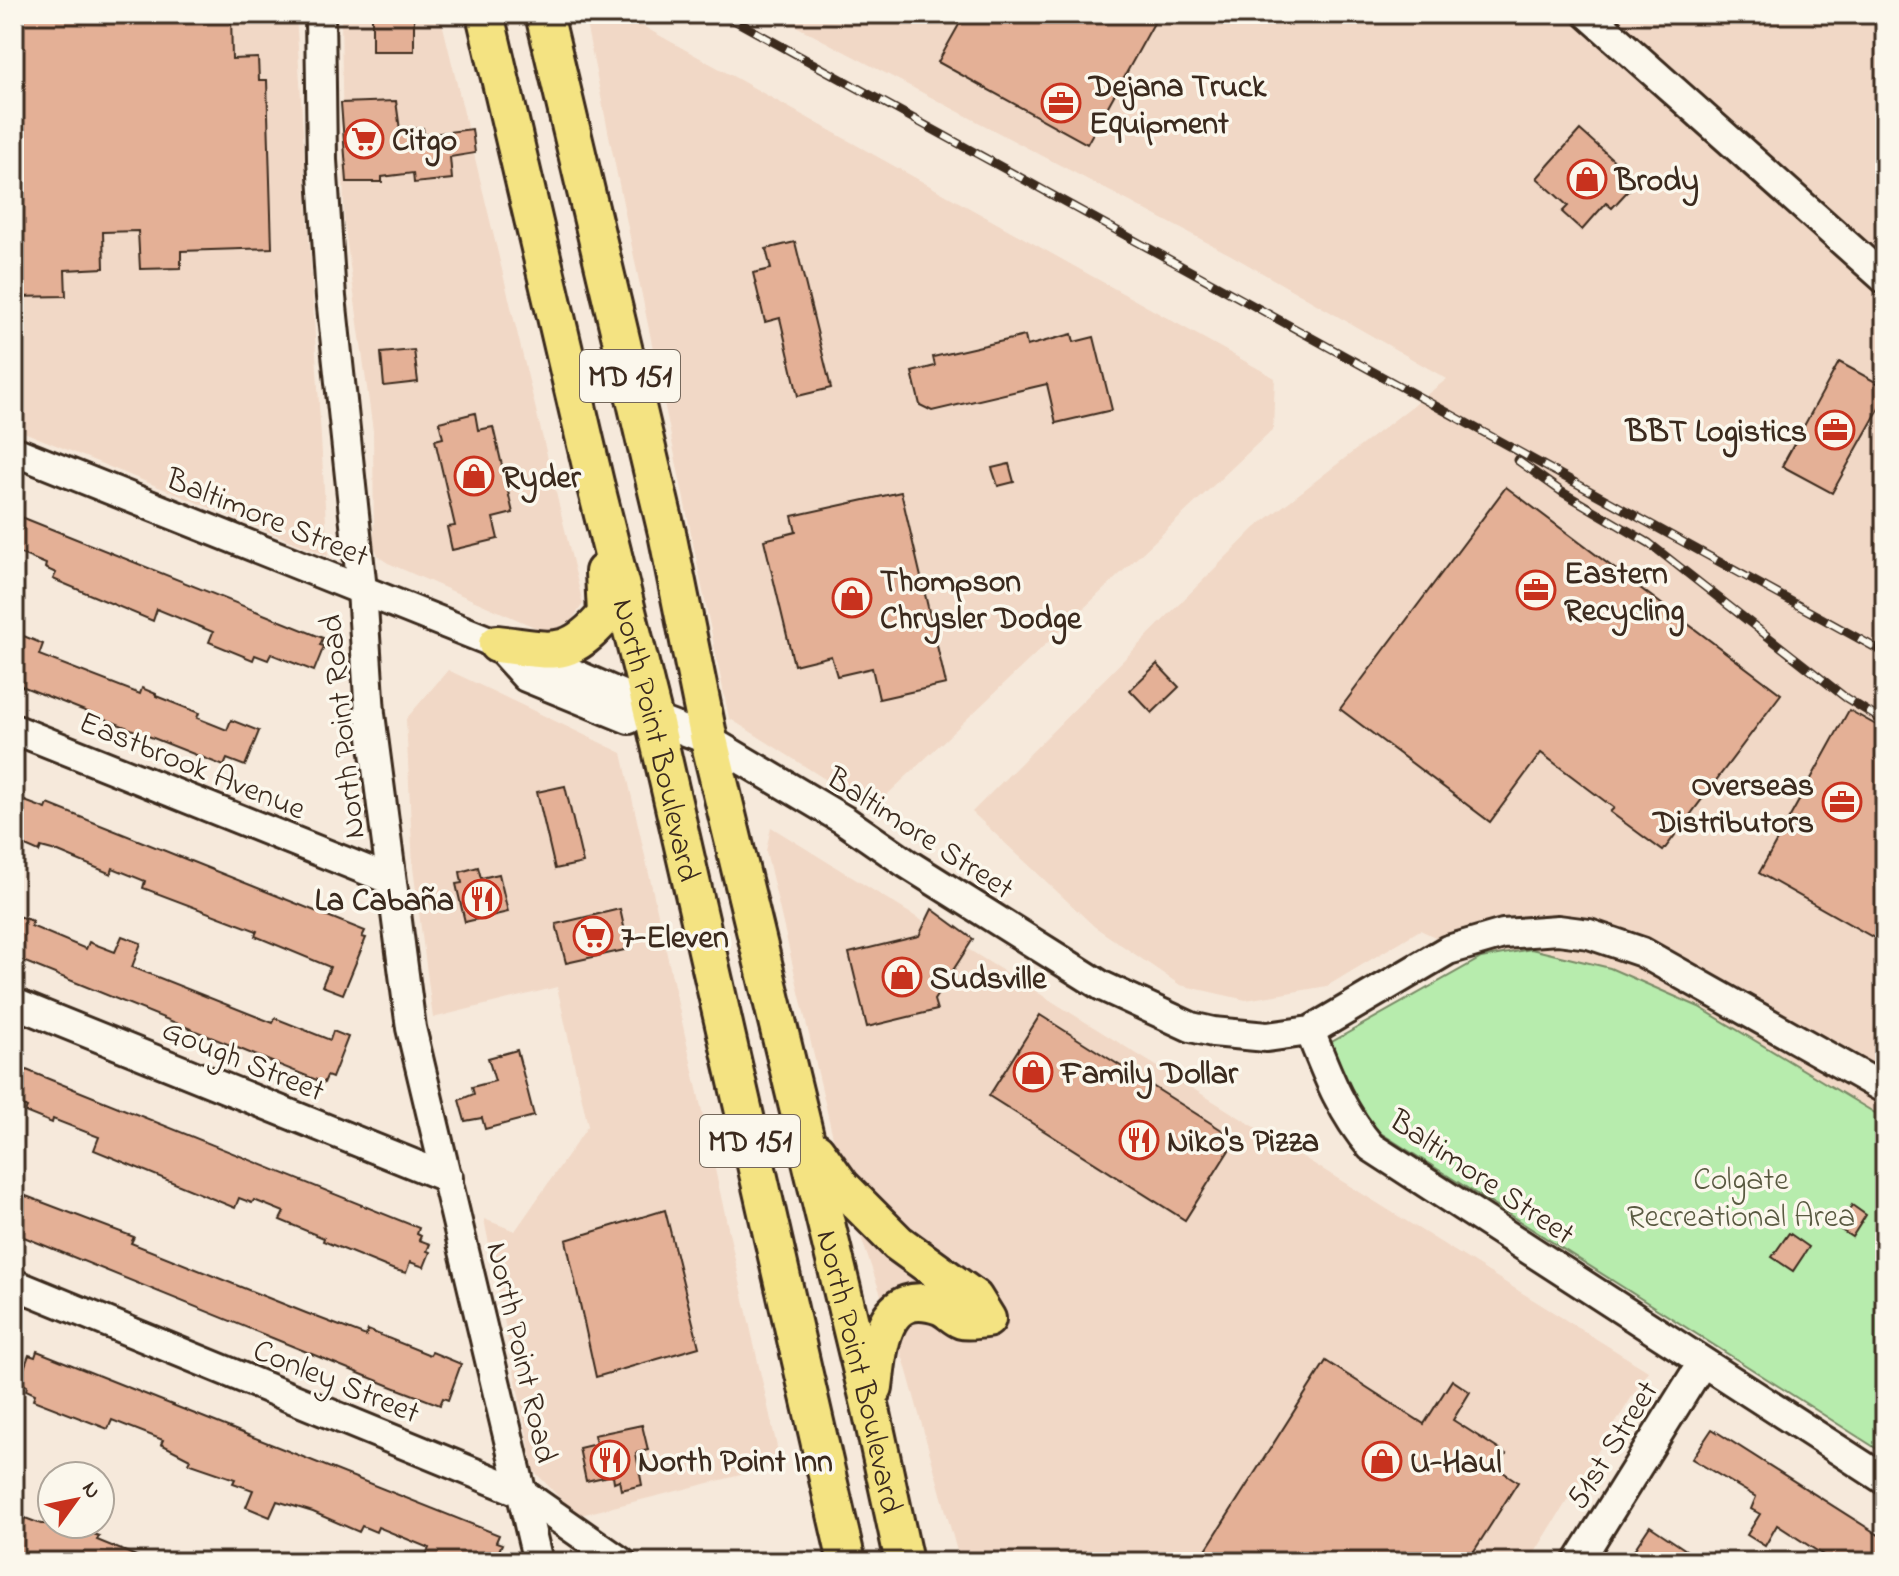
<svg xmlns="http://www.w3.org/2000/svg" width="1899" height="1576" font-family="'Indie Flower',sans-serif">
<rect width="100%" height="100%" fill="#f6e9db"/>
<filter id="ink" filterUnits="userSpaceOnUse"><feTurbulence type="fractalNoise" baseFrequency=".0125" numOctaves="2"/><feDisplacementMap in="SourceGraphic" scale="16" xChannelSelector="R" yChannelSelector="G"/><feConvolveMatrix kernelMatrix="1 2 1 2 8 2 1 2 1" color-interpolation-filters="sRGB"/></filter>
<g filter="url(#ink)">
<g fill="#f1d8c6">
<path d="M14,14h282l32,542 -314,-128z"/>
<path d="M341,14h99l143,590 -11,16 -24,13 -160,-70 -9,-6 -5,-10 -1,-116 -29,-209z"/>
<path d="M584,14h37l654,364 -2,51 -401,380 -143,-91z"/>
<path d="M773,14h790l322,286v819l-186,-112 -168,-58 -50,9 -61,-28 -93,56 -81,14 -66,-15 -85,-58 -123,-115 283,-284 192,-149 -216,-124z"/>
<path d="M1604,14h281v251z"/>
<path d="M448,670l174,83 159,712 -204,51 -43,-45 -50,-252 31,12 73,-105 -31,-139 -124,31 -20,-150 -7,-149z"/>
<path d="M771,827l877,544 -119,191h-569l-55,-198 -58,-167 -81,-346z"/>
</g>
<path fill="#b7ecad" stroke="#798b66" stroke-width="2" d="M1531,949l79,19 89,39 186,112v335l-506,-322c-26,-31 -38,-50 -49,-89l151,-85z"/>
<g fill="#e4b096" stroke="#3b2a1e" stroke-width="2">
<path d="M14,14h217l1,45 26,-1 1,22h8l5,168 -91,3v17l-41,1 -2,-38 -35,1 1,36 -39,2 1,26 -52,1z"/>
<rect x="372" y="14" width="42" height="37"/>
<path d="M965,14h194l-72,130 -149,-82z"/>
<path d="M396,101l4,29 23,-2 1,7 48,-6 3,24 -25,4 2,22 -38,4 -1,-10 -31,4v5h-35l-6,-79z"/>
<path d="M1580,130l57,51 -25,27 -6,-5 -24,27 -20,-18 6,-6 -31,-28z"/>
<path d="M795,242l36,146 -33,8 -18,-78 -15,4 -12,-49 18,-4 -5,-20z"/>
<path d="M1072,334l2,8 20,-5 18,73 -56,13 -9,-39 -115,27 -12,-6 -8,-33 23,-6 -2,-9 92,-21 2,10z"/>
<path d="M414,350l4,32 -34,4 -3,-33z"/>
<path d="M1839,362l46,25v11l-53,95 -50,-27z"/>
<path d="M475,413l3,17 15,-3 20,86 -20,5 5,21 -46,11 -5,-23 8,-1 -20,-86 8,-2 -4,-16z"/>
<path d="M1009,464l5,18 -16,4 -6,-18z"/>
<path d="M1506,487l275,207 -118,157 -53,-39 4,-4 -73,-55 -51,69 -150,-113z"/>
<path d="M901,492l45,192 -67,15 -7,-31 -35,8 -6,-20 -37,9 -30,-125 32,-8 -4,-16z"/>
<path d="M14,514l309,124 -3,7 4,1 -10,25 -43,-17 -3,6 -13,-5 -2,5 -44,-18 4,-10 -56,-23 -4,12 -100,-42 3,-6 -11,-5 1,-4 -32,-13z"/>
<path d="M14,632l29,12 -4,11 101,39 2,-6 14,6v2l43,17 -2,5 30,12 4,-10 28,11 -14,35 -18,-7 -3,7 -210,-83z"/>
<path d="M1157,664l22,23 -27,26 -22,-23z"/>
<path d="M1849,710l36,20v214l-126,-71z"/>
<path d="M565,786l18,77 -28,6 -18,-77z"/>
<path d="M14,797l32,12 2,-5 317,127 -3,6 4,1 -23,56 -21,-8 8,-19 -75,-31 2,-5 -114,-43 2,-7 -32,-13 -2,6 -55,-23 -15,-4 -2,5 -25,-11z"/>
<path d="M478,867l3,11 18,-4 9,38 -43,10 -9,-38 6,-1 -2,-11z"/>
<path d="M620,909l9,40 -63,14 -10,-39z"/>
<path d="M932,909l41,30 -39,61 3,10 -70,17 -18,-74 70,-17z"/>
<path d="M17,916l16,5 -2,5 55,23 3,-7 26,10 7,-16 19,7 -9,24 141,56 2,-5 55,22 3,-9 15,6 -16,41 -5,-2 -3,7 -306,-124 -4,8v-47z"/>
<path d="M1040,1015l196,124 -51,81 -196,-124z"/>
<path d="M517,1050l17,66 -49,13 -3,-11 -17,3 -6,-21 15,-6 -2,-7 23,-6 -7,-23z"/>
<path d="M14,1065l405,163 -2,6 4,2 -2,4 11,4 -3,7 3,1 -6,15 -14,-5 -4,11 -14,-4 -69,-28 1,-3 -44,-18 4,-8 -30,-12 -2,3 -13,-5 -4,10 -141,-58 5,-13 -46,-18 -1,4 -27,-11 2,-4 -13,-6z"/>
<path d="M18,1193l116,44 -3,6 175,70 60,23 2,-6 62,25 2,-3 29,12 -13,36 -5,-2 -3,7 -47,-18 -379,-154v-30z"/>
<path d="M1852,1205l14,10 -14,22 -14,-9z"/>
<path d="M665,1210l34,137 -103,30 -30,-137z"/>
<path d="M1789,1233l20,14 -16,24 -21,-14z"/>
<path d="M37,1351l462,184 -3,7 6,2 -8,18h-56l-13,-5 4,-9 -51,-21 -2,5 -14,-6 -3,6 -46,-20 -36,-11 -7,16 -24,-10 7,-17 -20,-7 2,-4 -47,-16 2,-4 -29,-15 2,-4 -51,-20 -4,9 -75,-29 2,-6 -9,-4 1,-4 -8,-4 10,-27 6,2z"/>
<path d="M1326,1361l98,63 28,-44 18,12 -17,28 53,34 -9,14 21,14 -51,80h-269z"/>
<path d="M642,1425l6,25 -12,3 6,32 -21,5 -2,-10 -5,2 -1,-7 -27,6 -7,-33 17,-4 -2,-9z"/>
<path d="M1712,1429l173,110v23h-51l-57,-37 -12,21 -18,-11 13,-21 -9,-5 5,-12 -64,-38z"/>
<path d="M25,1518l16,6h26l32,12 -2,4 54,22h-110l-25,-9 3,-8 -4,-2z"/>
<path d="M1650,1526l36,24 -8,12h-52z"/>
</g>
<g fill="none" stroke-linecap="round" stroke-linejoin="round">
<defs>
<g id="minor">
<path d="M320,14l2,146 9,137 31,293 8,124 41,314 127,534"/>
<path d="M1588,14l297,265"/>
<path d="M14,451l483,193 37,12 86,38 34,25 55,21 135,80 62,43 196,123 89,41 22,5 54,5 43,-6 138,-81 55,-16 55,-4 31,4 53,18 243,137"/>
<path d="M497,645l29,32 103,42"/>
<path d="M14,729l377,151"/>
<path d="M14,1003l434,175"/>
<path d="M1310,1031c17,43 31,81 61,116l514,333"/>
<path d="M14,1284l507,208 100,70"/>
<path d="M1578,1562l124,-199"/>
</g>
<g id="major">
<path id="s1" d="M485,14l110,469 59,236 193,843"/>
<path id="s2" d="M544,14l123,519 42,207 162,669 33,153"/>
<path d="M497,644c54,6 70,17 109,-29l-2,-43"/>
<path d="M816,1151l25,35 57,57 76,55 13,21c-7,0 -18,3 -25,1 -8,-3 -14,-11 -22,-14 -59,-20 -61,42 -66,81"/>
</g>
</defs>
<use href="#minor" stroke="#3b2a1e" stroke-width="34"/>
<use href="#major" stroke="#3b2a1e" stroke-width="42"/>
<use href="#minor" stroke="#fbf7ec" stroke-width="28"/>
<use href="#major" stroke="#f4e382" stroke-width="36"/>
<defs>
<g id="rail">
<path d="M723,14l1162,639"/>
<path d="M1517,460l45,32 87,51 197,155 39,24"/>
</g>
</defs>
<use href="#rail" stroke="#3b2a1e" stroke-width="9"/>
<use href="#rail" stroke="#fbf7ec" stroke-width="6" stroke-dasharray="18" stroke-linecap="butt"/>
</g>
</g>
<defs>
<symbol id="office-ring" viewBox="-11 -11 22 22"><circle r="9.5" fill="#fbf7ec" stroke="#c8321e" stroke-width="1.5"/><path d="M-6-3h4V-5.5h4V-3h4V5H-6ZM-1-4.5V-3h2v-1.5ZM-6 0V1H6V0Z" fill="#c8321e"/></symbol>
<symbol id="supermarket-ring" viewBox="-11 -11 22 22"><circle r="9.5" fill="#fbf7ec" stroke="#c8321e" stroke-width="1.5"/><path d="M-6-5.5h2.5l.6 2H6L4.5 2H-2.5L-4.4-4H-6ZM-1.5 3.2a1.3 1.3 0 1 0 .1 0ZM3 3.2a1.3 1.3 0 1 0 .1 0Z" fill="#c8321e"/></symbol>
<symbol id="shop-ring" viewBox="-11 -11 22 22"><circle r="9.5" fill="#fbf7ec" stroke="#c8321e" stroke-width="1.5"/><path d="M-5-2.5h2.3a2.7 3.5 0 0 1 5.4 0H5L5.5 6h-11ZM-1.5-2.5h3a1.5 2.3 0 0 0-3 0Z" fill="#c8321e"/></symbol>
<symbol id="restaurant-ring" viewBox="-11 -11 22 22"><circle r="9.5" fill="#fbf7ec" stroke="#c8321e" stroke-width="1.5"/><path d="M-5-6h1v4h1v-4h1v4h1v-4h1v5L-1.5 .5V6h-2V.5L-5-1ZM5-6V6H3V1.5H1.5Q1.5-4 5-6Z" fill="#c8321e"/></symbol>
</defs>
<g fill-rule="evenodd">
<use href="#office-ring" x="1039" y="81" width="44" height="44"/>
<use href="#supermarket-ring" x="342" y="117" width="44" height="44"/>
<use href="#shop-ring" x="1565" y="157" width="44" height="44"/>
<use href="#office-ring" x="1813" y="408" width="44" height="44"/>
<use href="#shop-ring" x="452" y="454" width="44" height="44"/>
<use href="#office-ring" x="1514" y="568" width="44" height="44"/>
<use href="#shop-ring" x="830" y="576" width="44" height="44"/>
<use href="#office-ring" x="1820" y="780" width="44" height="44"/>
<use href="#restaurant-ring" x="460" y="877" width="44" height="44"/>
<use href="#supermarket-ring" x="571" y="914" width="44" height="44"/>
<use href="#shop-ring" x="880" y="955" width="44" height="44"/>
<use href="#shop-ring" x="1011" y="1050" width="44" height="44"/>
<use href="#restaurant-ring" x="1117" y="1118" width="44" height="44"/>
<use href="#restaurant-ring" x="588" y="1438" width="44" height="44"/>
<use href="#shop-ring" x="1360" y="1439" width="44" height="44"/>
</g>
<g text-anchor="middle" stroke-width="7" stroke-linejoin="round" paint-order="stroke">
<g fill="#fbf7ec" stroke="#75685c" stroke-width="2">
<rect x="580" y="350" width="100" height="52" rx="6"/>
<rect x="700" y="1115" width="100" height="52" rx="6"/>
</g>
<g font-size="30" font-weight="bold" fill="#3b2a1e">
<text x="630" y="386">MD 151</text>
<text x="750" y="1151">MD 151</text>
</g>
<g font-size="32" font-weight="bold" fill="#3b2a1e" stroke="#fbf7ec" text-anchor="start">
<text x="1089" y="96">Dejana Truck<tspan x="1089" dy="37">Equipment</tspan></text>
<text x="392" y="150">Citgo</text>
<text x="1615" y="190">Brody</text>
<text x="1807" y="441" text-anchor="end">BBT Logistics</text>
<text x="502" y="487">Ryder</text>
<text x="1564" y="583">Eastern<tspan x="1564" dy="37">Recycling</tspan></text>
<text x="880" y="591">Thompson<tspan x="880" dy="37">Chrysler Dodge</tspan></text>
<text x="1814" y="795" text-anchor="end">Overseas<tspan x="1814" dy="37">Distributors</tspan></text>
<text x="454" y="910" text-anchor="end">La Cabaña</text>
<text x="621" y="947">7-Eleven</text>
<text x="930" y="988">Sudsville</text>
<text x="1061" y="1083">Family Dollar</text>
<text x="1167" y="1151">Niko's Pizza</text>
<text x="638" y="1471">North Point Inn</text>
<text x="1410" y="1472">U-Haul</text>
</g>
<g font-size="32" fill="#3b2a1e" stroke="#fbf7ec">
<text transform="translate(268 516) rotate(22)" y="11">Baltimore Street</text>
<text transform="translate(341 727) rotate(-96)" y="11">North Point Road</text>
<text dy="11" stroke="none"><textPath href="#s1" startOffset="746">North Point Boulevard</textPath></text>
<text transform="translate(193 764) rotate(22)" y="11">Eastbrook Avenue</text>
<text transform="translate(921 832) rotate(33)" y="11">Baltimore Street</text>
<text transform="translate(244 1059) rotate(22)" y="11">Gough Street</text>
<text transform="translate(1483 1176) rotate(34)" y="11">Baltimore Street</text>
<text transform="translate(523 1352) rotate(77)" y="11">North Point Road</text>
<text dy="11" stroke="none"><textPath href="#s2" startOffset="1394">North Point Boulevard</textPath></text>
<text transform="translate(337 1380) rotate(22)" y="11">Conley Street</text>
<text transform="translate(1611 1444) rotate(-58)" y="11">51st Street</text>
</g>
<g font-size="32" fill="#5a5a42" stroke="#fbf7ec">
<text x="1741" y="1189">Colgate<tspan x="1741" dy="37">Recreational Area</tspan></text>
</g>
</g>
<rect width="1899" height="1576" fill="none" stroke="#fbf7ec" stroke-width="48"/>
<rect x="24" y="24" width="1851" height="1528" fill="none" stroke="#3b2a1e" stroke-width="3" filter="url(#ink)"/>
<g transform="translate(76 1500) rotate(57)"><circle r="38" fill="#fbf7ec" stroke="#aea59a" stroke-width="2"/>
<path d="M0-6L14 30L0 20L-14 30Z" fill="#c8321e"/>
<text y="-12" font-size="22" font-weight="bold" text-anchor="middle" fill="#3b2a1e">N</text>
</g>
</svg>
